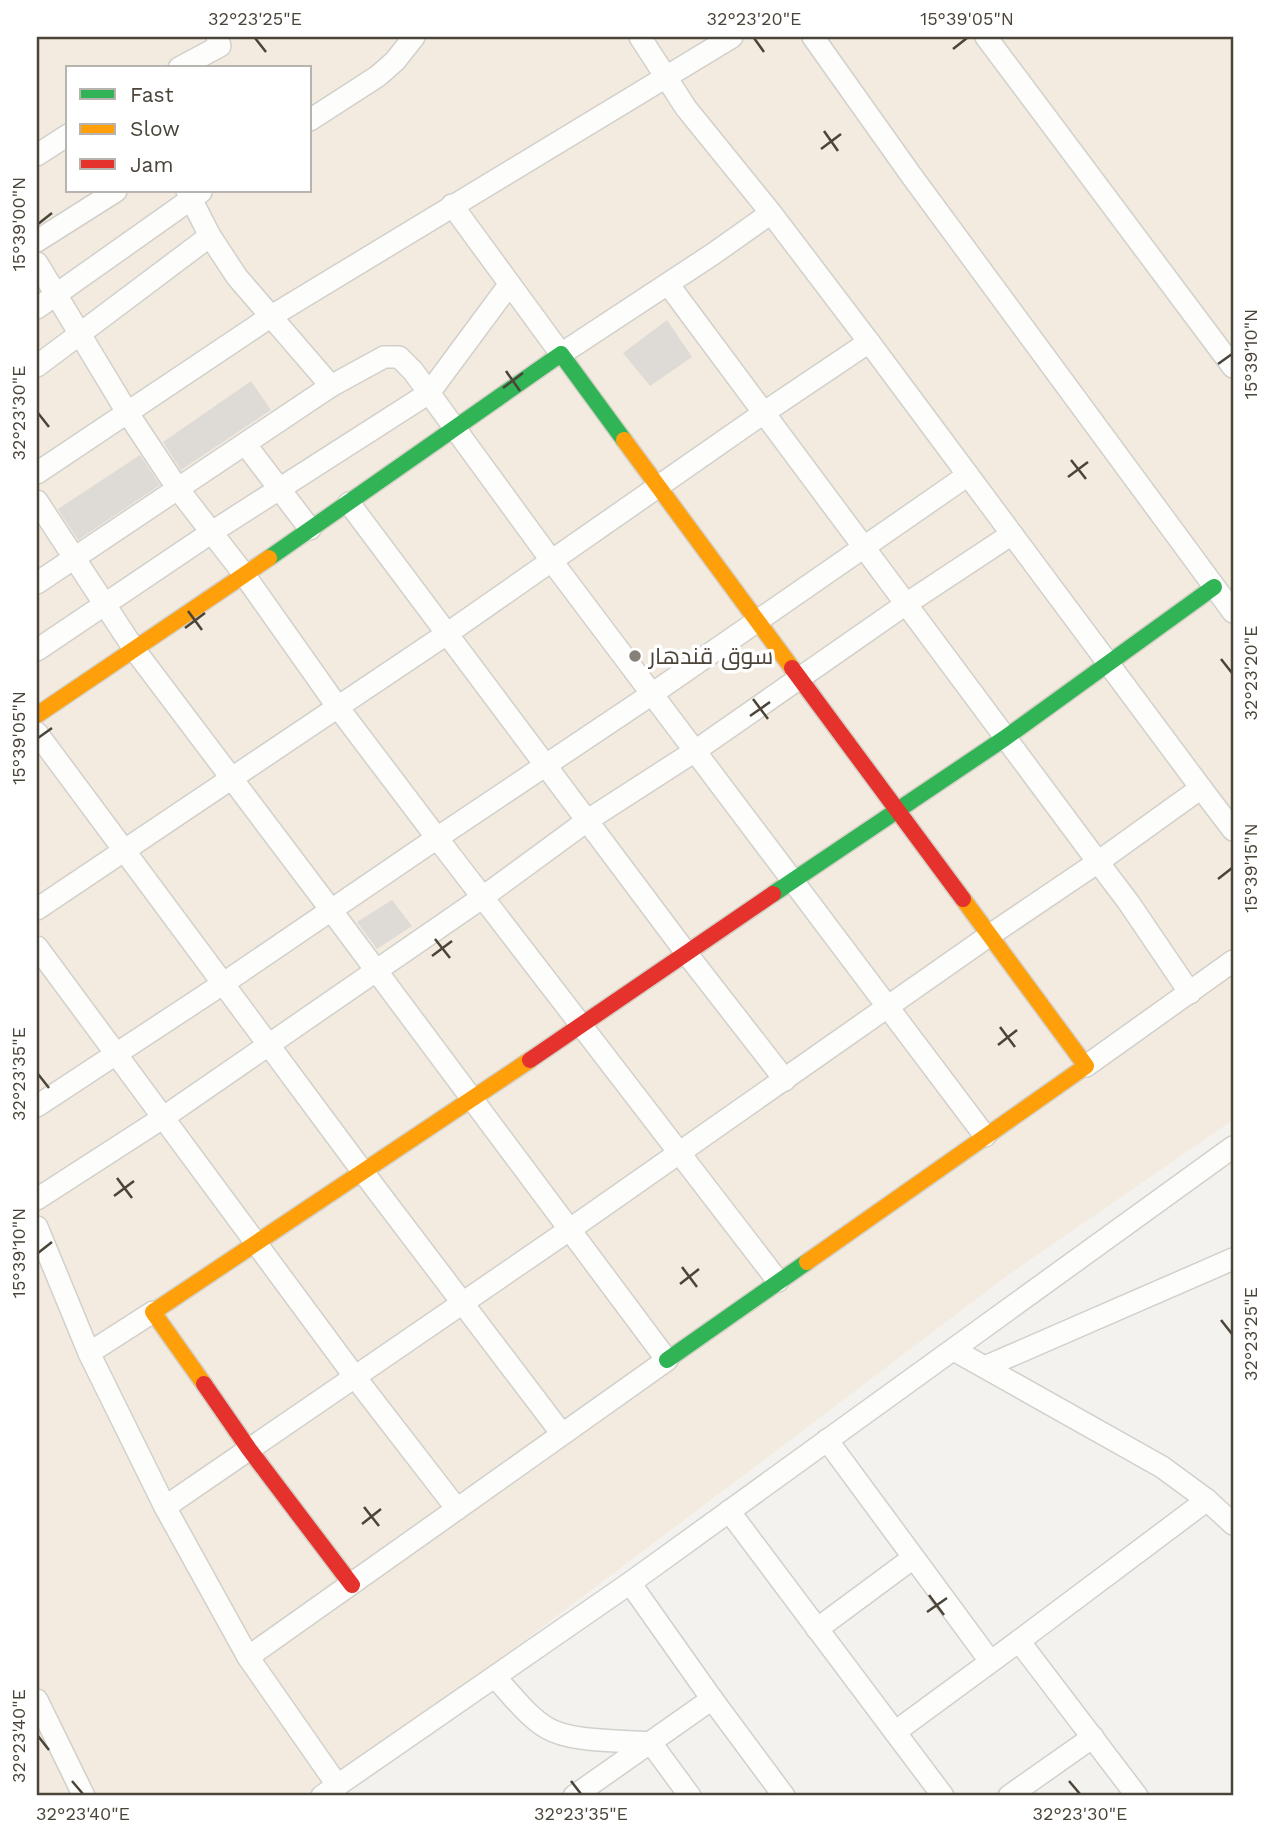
<svg xmlns="http://www.w3.org/2000/svg" width="1270" height="1833" font-family="'Work Sans',Cairo,sans-serif">
<rect width="100%" height="100%" fill="#f4f2ee"/>
<path fill="#f3ebdf" fill-rule="evenodd" d="M37,37h1196v1083l-222,153 -692,523h-282zM68,68h242v123h-242z"/>
<g fill="#dedbd6">
<path d="M667,320l25,37 -42,29 -27,-33z"/>
<path d="M251,381l20,29 -90,60 -18,-28z"/>
<path d="M140,455l20,30 -82,55 -20,-31z"/>
<path d="M392,900l20,26 -35,23 -20,-27z"/>
</g>
<g fill="none" stroke-linecap="round" stroke-linejoin="round">
<defs>
<g id="street">
<path d="M813,37l98,138 322,437"/>
<path d="M986,37l247,330"/>
<path d="M179,68l41,-22 -3,-9"/>
<path d="M310,120l68,-44 17,-15 19,-24"/>
<path d="M37,155l31,-20"/>
<path d="M187,191l23,45 27,41 94,109 53,-29h15l14,14 138,189 434,576"/>
<path d="M452,205l109,149 152,-100 58,-41"/>
<path d="M37,241l79,-50"/>
<path d="M37,263l90,149 51,77 65,84 94,133 100,132 -213,145 -187,123"/>
<path d="M37,308l164,-116"/>
<path d="M37,366l173,-130"/>
<path d="M246,445l64,84"/>
<path d="M37,473l233,-156 462,-280"/>
<path d="M968,475l233,313 -103,74 31,41 61,90"/>
<path d="M37,501l97,148 197,261 336,450 -210,149"/>
<path d="M349,503l338,451 98,126"/>
<path d="M37,583l294,-197"/>
<path d="M37,650l175,-118 217,-139 80,-108"/>
<path d="M37,733l326,439 199,262"/>
<path d="M1201,788l32,42"/>
<path d="M37,909l411,-276 317,-221 104,-70 -98,-129 -85,-105 -46,-71"/>
<path d="M37,947l318,430 102,132 -209,148 90,129"/>
<path d="M1086,1066l147,-105"/>
<path d="M37,1199l127,-82 319,-220 105,-77 107,-69 211,-147 106,-70"/>
<path d="M37,1227l52,126 76,154 83,150"/>
<path d="M778,1281l-341,-443 215,-144 316,-219 -99,-133"/>
<path d="M954,1350l208,117 45,33 26,24"/>
<path d="M89,1353l64,-41"/>
<path d="M985,1367l248,-108"/>
<path d="M827,1440l163,221"/>
<path d="M165,1507l404,-277 421,-295 108,-73 -430,-578"/>
<path d="M729,1511l214,285"/>
<path d="M817,1629l96,-71"/>
<path d="M1019,1641l188,-141"/>
<path d="M495,1677c16,17 32,39 52,51 26,15 74,12 104,15"/>
<path d="M712,1699l72,97"/>
<path d="M37,1700l47,96"/>
<path d="M895,1732l124,-91 118,155"/>
<path d="M651,1743l39,53"/>
<path d="M322,1796l308,-213 603,-436"/>
<path d="M574,1796l138,-97 -82,-116"/>
<path d="M1009,1796l84,-59"/>
</g>
<g id="fast">
<path d="M269,558l292,-204 63,86"/>
<path d="M773,894l232,-156 209,-151"/>
<path d="M667,1360l140,-98"/>
</g>
<g id="slow">
<path d="M624,440l168,228"/>
<path d="M37,715l232,-157"/>
<path d="M807,1262l279,-196 -123,-167"/>
<path d="M204,1384l-51,-72 377,-252"/>
</g>
<g id="jam">
<path d="M792,668l171,231"/>
<path d="M530,1060l243,-166"/>
<path d="M204,1384l45,65 103,136"/>
</g>
</defs>
<use href="#street" stroke="#d2d0cb" stroke-width="24"/>
<use href="#fast" stroke="#d3cfc5" stroke-width="19"/>
<use href="#slow" stroke="#d3cfc5" stroke-width="19"/>
<use href="#jam" stroke="#d3cfc5" stroke-width="19"/>
<use href="#street" stroke="#fdfdfc" stroke-width="21"/>
<use href="#fast" stroke="#30b455" stroke-width="16"/>
<use href="#slow" stroke="#ff9f0a" stroke-width="16"/>
<use href="#jam" stroke="#e5322d" stroke-width="16"/>
</g>
<path fill="none" stroke="#4b4439" stroke-width="2.5" d="M255,38l11,14M754,38l10,14M953,49l14,-11M824,131l14,20M821,149l20,-15M38,224l14,-11M1218,364l14,-10M506,371l14,20M503,388l20,-15M38,413l11,14M1071,460l15,19M1068,477l20,-15M188,611l14,19M185,628l20,-15M1221,659l11,14M753,699l15,20M750,716l20,-14M38,738l14,-10M1218,879l14,-11M435,939l15,19M432,956l20,-15M1000,1027l15,20M998,1045l19,-15M38,1074l11,14M117,1178l15,20M114,1196l20,-15M38,1253l14,-11M682,1267l15,20M680,1284l19,-15M1221,1320l11,14M364,1507l15,19M362,1524l19,-15M929,1595l15,20M927,1612l20,-14M38,1736l11,14M72,1781l11,13M571,1781l10,13M1069,1781l11,13"/>
<circle fill="#868178" stroke="#fff" stroke-width="2.5" cx="635" cy="656" r="7"/>
<g text-anchor="middle" stroke-width="7" stroke-linejoin="round" paint-order="stroke">
<g font-size="23" fill="#4b4439" stroke="#fff" text-anchor="start">
<text x="649" y="664">سوق قندهار</text>
</g>
</g>
<rect width="1270" height="1833" fill="none" stroke="#ffffff" stroke-width="77"/>
<rect x="66" y="66" width="245" height="126" fill="#ffffff" stroke="#b7b4b0" stroke-width="2"/>
<rect x="80" y="89" width="35" height="10" fill="#30b455" stroke="#b7b4b0" stroke-width="2"/>
<text x="130" y="102" font-size="21" fill="#4b4439">Fast</text>
<rect x="80" y="124" width="35" height="10" fill="#ff9f0a" stroke="#b7b4b0" stroke-width="2"/>
<text x="130" y="136" font-size="21" fill="#4b4439">Slow</text>
<rect x="80" y="159" width="35" height="10" fill="#e5322d" stroke="#b7b4b0" stroke-width="2"/>
<text x="130" y="172" font-size="21" fill="#4b4439">Jam</text>
<rect x="38" y="38" width="1194" height="1756" fill="none" stroke="#4b4439" stroke-width="2.5"/>
<g font-size="18" text-anchor="middle" fill="#4b4439">
<text x="255" y="25">32°23'25"E</text>
<text x="754" y="25">32°23'20"E</text>
<text x="967" y="25">15°39'05"N</text>
<text transform="translate(19 224) rotate(-90)" y="6">15°39'00"N</text>
<text transform="translate(1251 354) rotate(-90)" y="6">15°39'10"N</text>
<text transform="translate(19 413) rotate(-90)" y="6">32°23'30"E</text>
<text transform="translate(1251 673) rotate(-90)" y="6">32°23'20"E</text>
<text transform="translate(19 738) rotate(-90)" y="6">15°39'05"N</text>
<text transform="translate(1251 868) rotate(-90)" y="6">15°39'15"N</text>
<text transform="translate(19 1074) rotate(-90)" y="6">32°23'35"E</text>
<text transform="translate(19 1253) rotate(-90)" y="6">15°39'10"N</text>
<text transform="translate(1251 1334) rotate(-90)" y="6">32°23'25"E</text>
<text transform="translate(19 1736) rotate(-90)" y="6">32°23'40"E</text>
<text x="83" y="1820">32°23'40"E</text>
<text x="581" y="1820">32°23'35"E</text>
<text x="1080" y="1820">32°23'30"E</text>
</g>
</svg>
